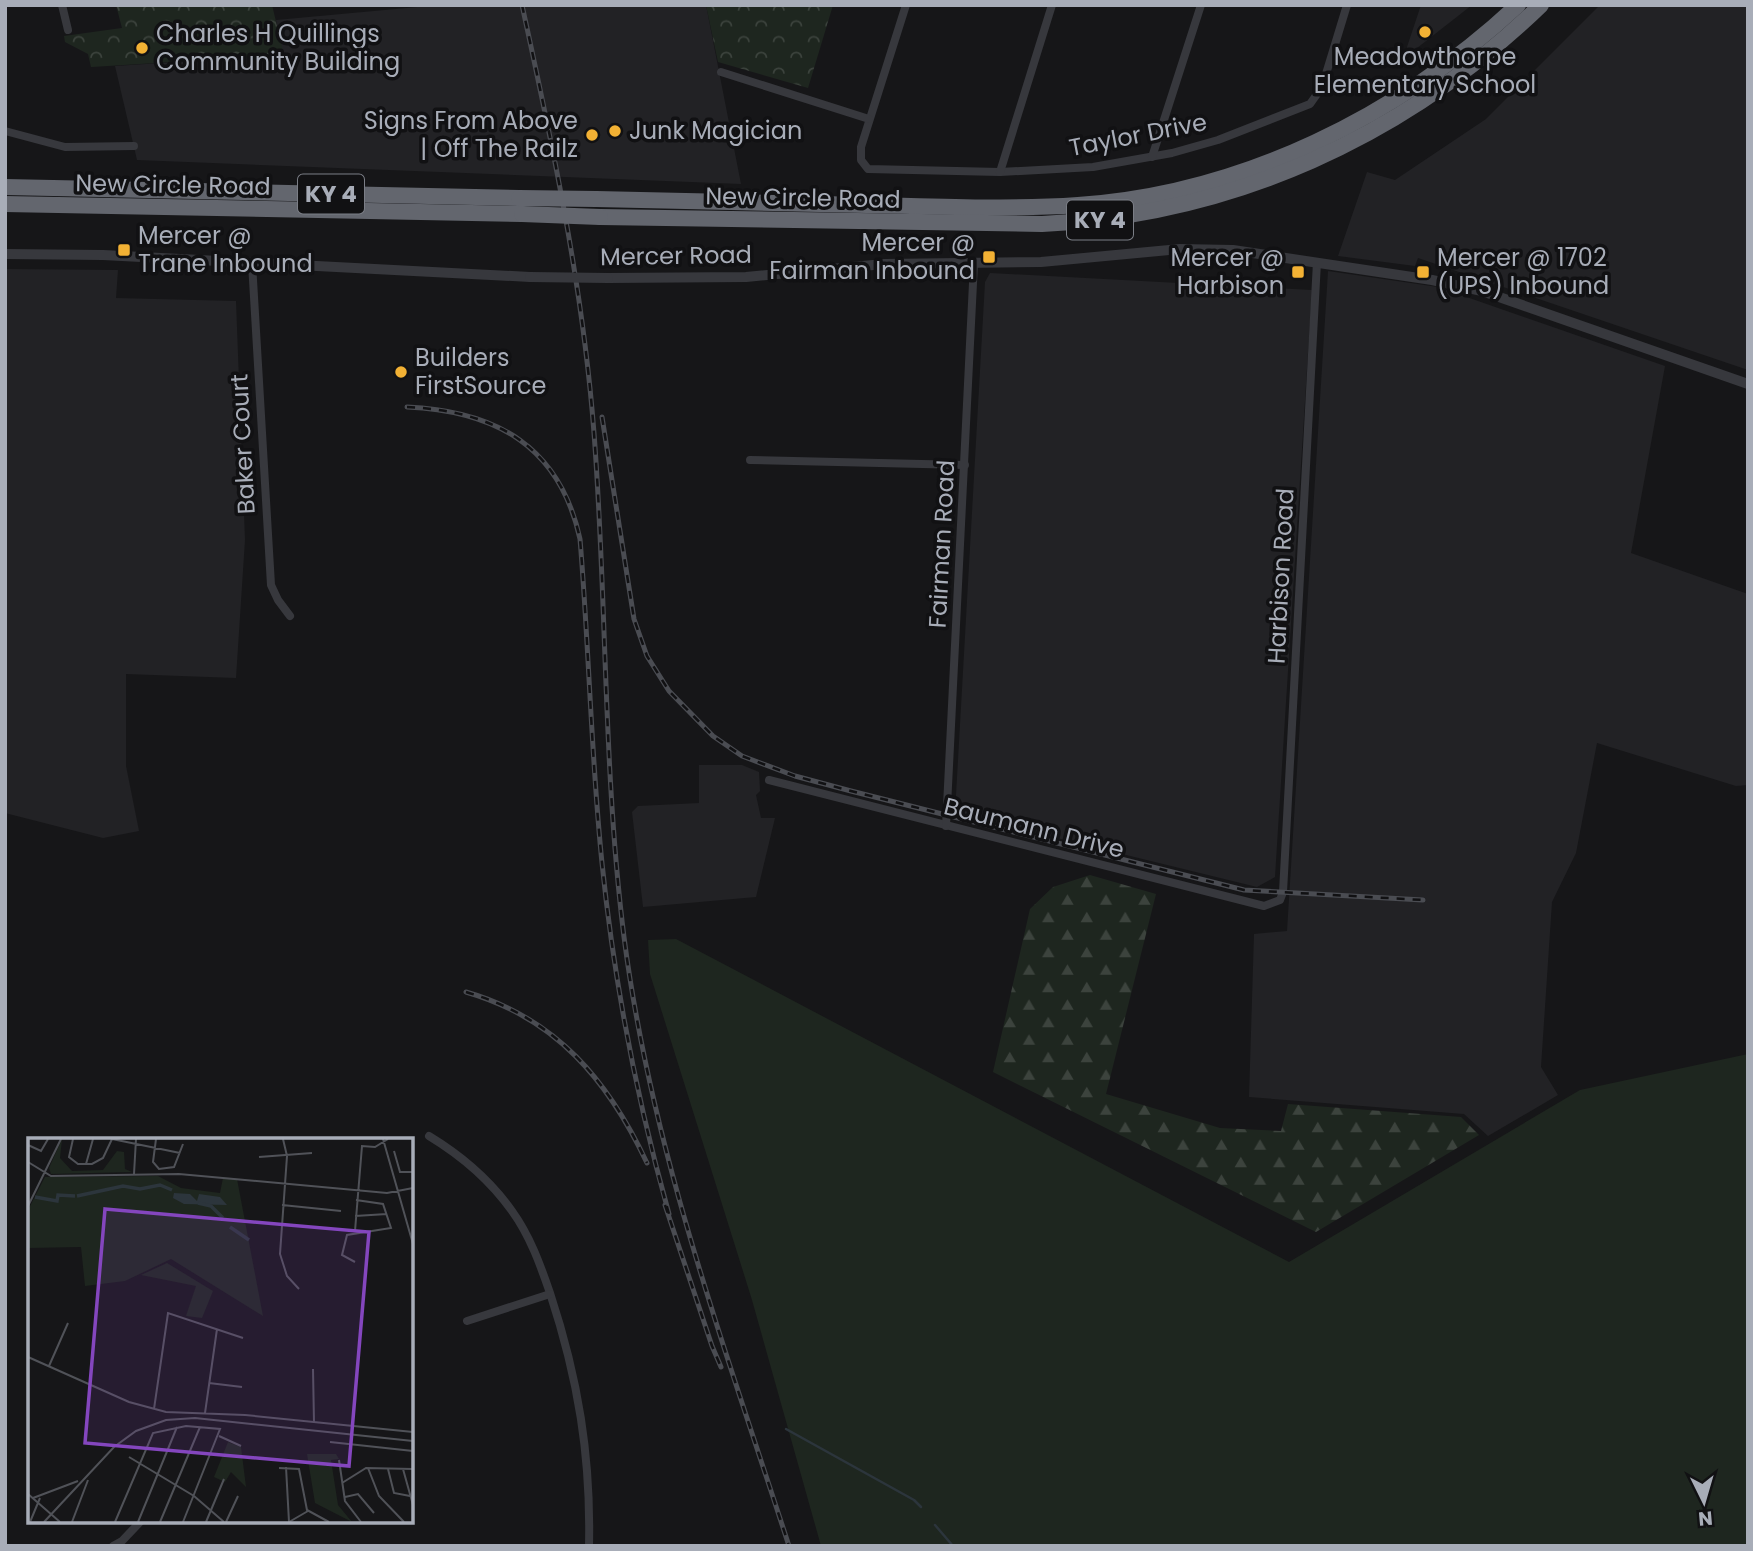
<svg xmlns="http://www.w3.org/2000/svg" width="1753" height="1551" font-family="Poppins,sans-serif">
<defs>
<pattern id="forest-firs" width="22" height="20" patternUnits="userSpaceOnUse" patternTransform="scale(1.75)"><rect width="22" height="20" fill="#1e261f"/><path d="M5 1l3.5 6h-7zM16 11l3.5 6h-7z" fill="#3c433d"/></pattern>
<pattern id="park-crowns" width="20" height="18" patternUnits="userSpaceOnUse" patternTransform="scale(1.75)"><rect width="20" height="18" fill="#1e261f"/><path d="M2 6a3 3 0 1 1 6 0M12 15a3 3 0 1 1 6 0" fill="none" stroke="#3c433d"/></pattern>
</defs>
<rect width="100%" height="100%" fill="#161618"/>
<g fill="#222225">
<path d="M439,5h267l35,179 -604,-24 -22,-94 168,-11 -7,-35z"/>
<path d="M1421,5h51l-69,54z"/>
<path d="M1600,5h148v365l-330,-112 -3,8 -77,-10 29,-84 28,8 91,-61z"/>
<path d="M5,269l113,1 -2,28 120,3 9,239 -9,138 -110,-4v92l13,65 -36,7 -98,-25z"/>
<path d="M1328,271l110,16 227,79 -34,187 117,41v191l-12,1 -139,-43 -21,110 -24,49 -11,165 17,28 -70,41 -24,-22 -215,-17 5,-163 33,-3z"/>
<path d="M990,273l322,17 -37,587 -18,10 -302,-74 30,-531z"/>
<path d="M699,765h43l17,7 1,19 -4,4 5,23h14l-19,79 -113,10 -11,-95 6,-6 61,-3z"/>
</g>
<path fill="#1e261f" d="M676,939l613,323 291,-172 168,-36v492h-927l-69,-246 -102,-326 -2,-34z"/>
<path fill="url(#forest-firs)" d="M1090,875l66,19 -50,200 114,34 61,3 7,-27 173,13 18,18 -163,97 -323,-160 37,-163 23,-22z"/>
<g fill="url(#park-crowns)">
<path d="M116,5h156l12,50 -193,12 -3,-13 -23,-12 -1,-6 58,-8z"/>
<path d="M706,5h127l-25,83 -90,-26z"/>
</g>
<g fill="none" stroke-linecap="round" stroke-linejoin="round">
<g stroke="#2c353c" stroke-width="2.5">
<path d="M786,1429l128,71 7,7"/>
<path d="M935,1525l18,21"/>
</g>
<g stroke="#37383d" stroke-width="8">
<path d="M62,5l6,25"/>
<path d="M906,5l-45,142v13l7,9 132,3 93,-5 79,-14 46,-13 92,-36 12,-17 25,-82"/>
<path d="M721,72l148,47"/>
<path d="M5,131l60,16 69,-1"/>
<path d="M1152,157l49,-152"/>
<path d="M1000,172l52,-167"/>
<path d="M252,263l19,322 7,15 12,16"/>
<path d="M750,460l215,5"/>
<path d="M769,780l495,126 16,-6 3,-8 34,-630"/>
<path d="M946,826l28,-563"/>
<path d="M429,1136c33,20 61,44 83,75 18,25 28,53 38,82 28,85 41,163 39,253"/>
<path d="M467,1321l83,-27"/>
<path d="M113,1546l9,-5 19,-20"/>
</g>
<g stroke="#37383d" stroke-width="10">
<path d="M5,254l98,1 427,22"/>
<path d="M608,278l138,-1 138,-13 157,-2 139,-13 53,1 199,30 50,11 266,93"/>
</g>
<g stroke="#63666e" stroke-width="16">
<path d="M5,187l514,11"/>
<path d="M596,199c90,2 180,4 270,6 71,1 141,5 212,0 164,-11 321,-89 440,-200"/>
<path d="M5,204l517,10"/>
<path d="M600,217l442,7c190,-9 363,-87 499,-219"/>
</g>
<defs>
<g id="rail">
<path d="M522,5c31,142 61,283 72,428 13,168 9,337 30,504 27,210 100,408 165,609"/>
<path d="M407,407c90,4 153,40 173,132 9,108 11,217 22,324 12,118 35,237 67,351"/>
<path d="M602,417l32,202 13,37 22,35 44,45 29,20 53,20 56,15 393,99 179,10"/>
<path d="M466,992c90,26 142,88 181,171"/>
<path d="M665,1205l47,141 9,21"/>
</g>
</defs>
<use href="#rail" stroke="#4a4c52" stroke-width="5"/>
<use href="#rail" stroke="#111113" stroke-width="2.5" stroke-dasharray="8" stroke-linecap="butt"/>
<path stroke="#37383d" stroke-width="10" d="M530,277l78,1"/>
<g stroke="#63666e" stroke-width="16">
<path d="M519,198l77,1"/>
<path d="M522,214l78,3"/>
</g>
</g>
<g fill="#f2b134" stroke="#111113" stroke-width="2.5">
<circle cx="1425" cy="32" r="7"/>
<circle cx="142" cy="48" r="7"/>
<circle cx="615" cy="131" r="7"/>
<circle cx="592" cy="135" r="7"/>
<rect x="117" y="243" width="14" height="14" rx="3.5"/>
<rect x="982" y="250" width="14" height="14" rx="3.5"/>
<rect x="1291" y="265" width="14" height="14" rx="3.5"/>
<rect x="1416" y="265" width="14" height="14" rx="3.5"/>
<circle cx="401" cy="372" r="7"/>
</g>
<g text-anchor="middle" stroke-width="7" stroke-linejoin="round" paint-order="stroke">
<g fill="#111113" stroke="#7b7e86" stroke-width="2">
<rect x="298" y="174.5" width="66" height="39" rx="5"/>
<rect x="1067" y="200.5" width="66" height="39" rx="5"/>
</g>
<g font-size="23" font-weight="bold" fill="#a8adb8">
<text x="331" y="202">KY 4</text>
<text x="1100" y="228">KY 4</text>
</g>
<g font-size="24" fill="#a8adb8" stroke="#111113" text-anchor="start">
<text x="156" y="42">Charles H Quillings<tspan x="156" dy="28">Community Building</tspan></text>
<text x="1425" y="65" text-anchor="middle">Meadowthorpe<tspan x="1425" dy="28">Elementary School</tspan></text>
<text x="578" y="129" text-anchor="end">Signs From Above<tspan x="578" dy="28">| Off The Railz</tspan></text>
<text x="629" y="139">Junk Magician</text>
<text x="138" y="244">Mercer @<tspan x="138" dy="28">Trane Inbound</tspan></text>
<text x="975" y="251" text-anchor="end">Mercer @<tspan x="975" dy="28">Fairman Inbound</tspan></text>
<text x="1284" y="266" text-anchor="end">Mercer @<tspan x="1284" dy="28">Harbison</tspan></text>
<text x="1437" y="266">Mercer @ 1702<tspan x="1437" dy="28">(UPS) Inbound</tspan></text>
<text x="415" y="366">Builders<tspan x="415" dy="28">FirstSource</tspan></text>
</g>
<g font-size="24" fill="#a8adb8" stroke="#111113">
<text transform="translate(1138 135) rotate(-11)" y="8">Taylor Drive</text>
<text transform="translate(173 185) rotate(1)" y="8">New Circle Road</text>
<text transform="translate(803 198) rotate(1)" y="8">New Circle Road</text>
<text transform="translate(676 256) rotate(-1)" y="8">Mercer Road</text>
<text transform="translate(243 444) rotate(-93)" y="8">Baker Court</text>
<text transform="translate(942 544) rotate(-87)" y="8">Fairman Road</text>
<text transform="translate(1281 576) rotate(-87)" y="8">Harbison Road</text>
<text transform="translate(1034 828) rotate(14)" y="8">Baumann Drive</text>
</g>
</g>
<g transform="translate(28 1138)">
<rect width="385" height="385" fill="#161618"/>
<path d="M34,1l-2,19 12,13 31,-1 14,-19 7,1 1,17 7,3 -81,2 -2,-6zM130,38l23,12 39,5 3,-15 14,1 26,137 -92,-57 -46,22 -40,5 -4,-39 -53,1v-38l17,-33z" fill="#1e261f"/>
<path d="M139,125l46,28 -11,27 -16,-2 10,-30 -55,-11z" fill="#1e261f"/>
<path d="M200,304l13,5 5,40 -15,-15 -6,10 -11,-5zM279,316h29l3,5 -8,1 7,45 14,17 -37,-19z" fill="#1e261f"/>
<path d="M146,55l16,1 7,7 2,-7 21,3 7,8 -43,-1 -11,-6z" fill="#2c353c"/>
<path fill="none" stroke="#2c353c" stroke-width="3.5" d="M49,58l46,-10 17,3 20,-4 12,5M7,59l22,4 1,-6 17,1M170,65l13,3 12,12M202,89l19,13"/>
<path fill="none" stroke="#505258" stroke-width="2" d="M45,1l-4,18 9,7h14l11,-6 9,-19M84,1l68,14M128,1l-3,23 6,7 15,-2 9,-23M255,1l4,17 -7,98 7,22 12,13M355,1l30,105M0,7l13,6 7,-12M366,13l6,21h13M231,19l53,-4M0,24l23,14 128,-2 208,19 26,-5M58,26l7,-25M106,36l2,-35M254,67l59,6M0,68l33,-67M327,78l32,-2M327,93l7,-85 13,1 13,-8M327,124l-13,-7 5,-20 44,-7 -8,-24 -27,-4M0,219l101,45 37,10 79,3 168,17M21,228l19,-43M285,231l1,54M181,245l33,4M126,271l14,-96 75,25M177,275l12,-84M191,298l22,10M302,304l83,9M101,319l65,39 30,26M311,322l6,41 16,21M258,329l3,55M251,330l20,1 8,41 22,12M340,330l11,28 25,26M360,331l6,24 16,3M375,331l10,36M314,345l24,-15 47,1M0,356l32,28M317,359l13,-3 16,19M5,360l45,-17M2,384l10,-24M16,384l70,-75 22,-16 30,-11 29,-2 218,23M44,384l16,-42M87,384l38,-89 33,-7 34,3 -37,93M110,384l39,-95M132,384l40,-95M178,384l18,-43M198,384l12,-26M261,384l19,-11"/>
<path fill="#8446be" fill-opacity="0.15" stroke="#8446be" stroke-width="3.5" d="M77,71l264,23 -20,234 -264,-23z"/>
<rect width="385" height="385" fill="none" stroke="#a8adb8" stroke-width="3.5"/>
</g>
<rect width="1753" height="1551" fill="none" stroke="#a8adb8" stroke-width="14"/>
<g transform="translate(1704 1502) rotate(175)" stroke="#111113" stroke-width="5" paint-order="stroke">
<path d="M0-5L12 26L0 18L-12 26Z" fill="#a8adb8"/>
<text y="-10" font-size="19" font-weight="bold" text-anchor="middle" fill="#a8adb8">N</text>
</g>
</svg>
